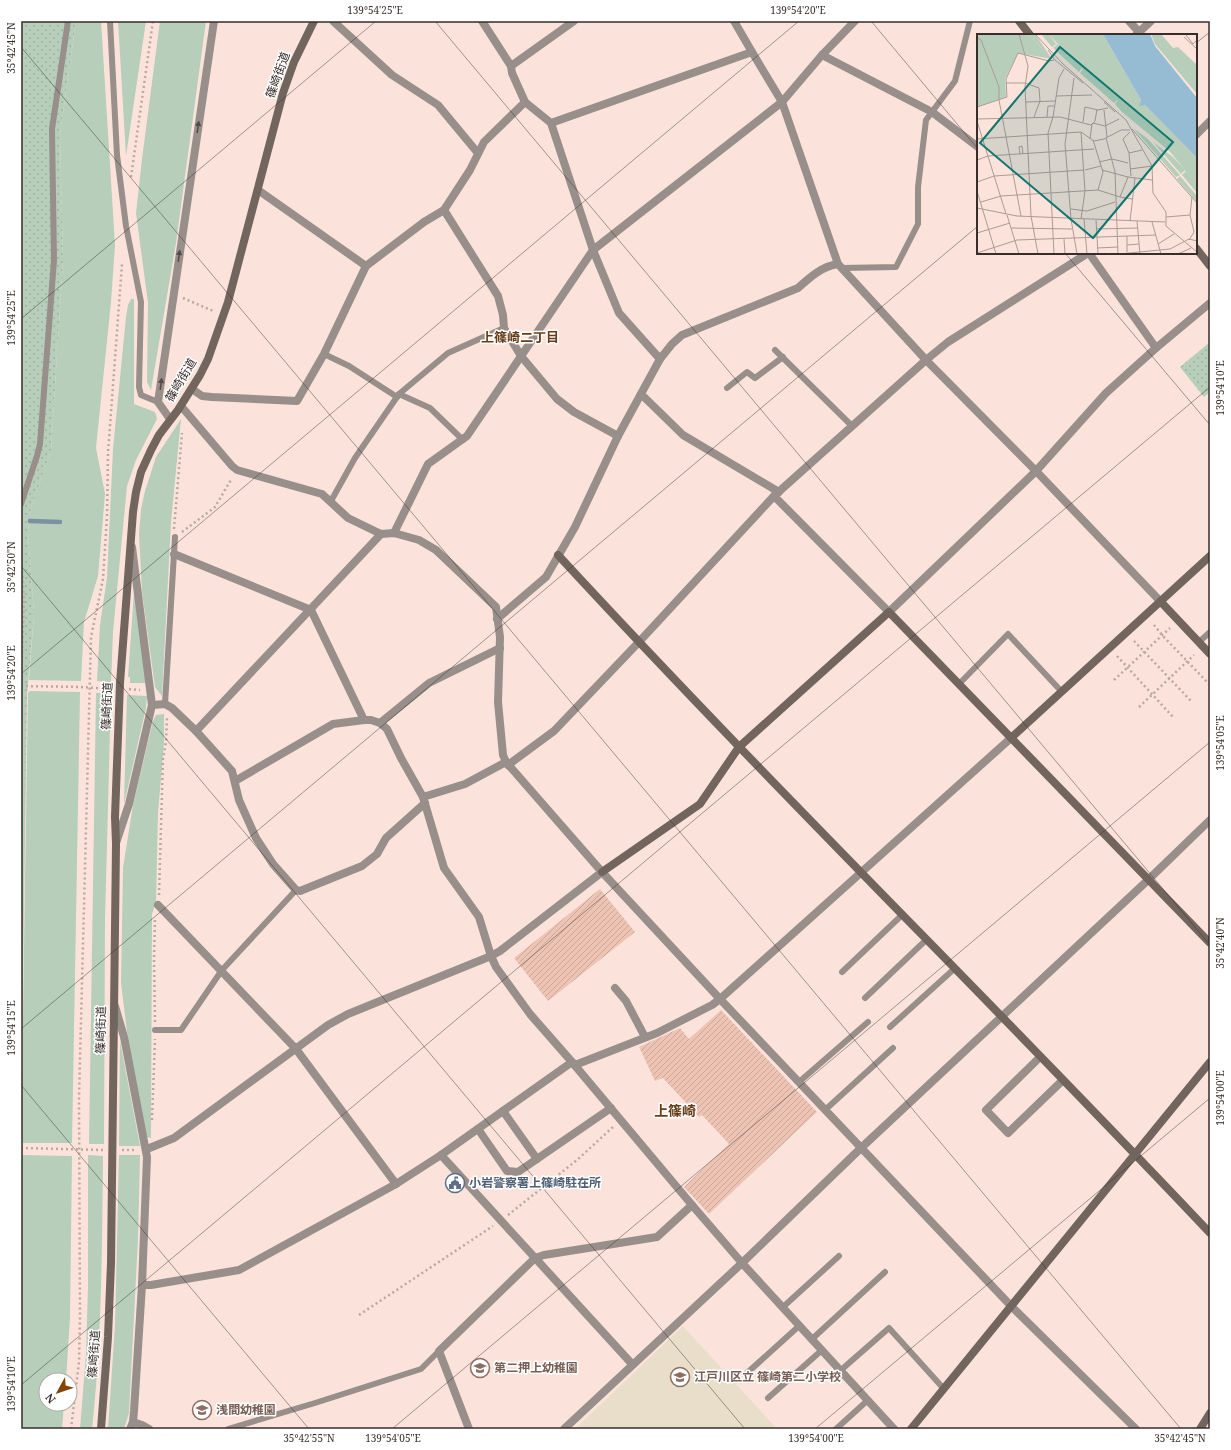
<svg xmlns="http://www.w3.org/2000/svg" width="1231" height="1450" font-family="'Noto Serif','Noto Sans JP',serif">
<defs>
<pattern id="park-dots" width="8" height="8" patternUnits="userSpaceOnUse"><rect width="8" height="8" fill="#b6ceba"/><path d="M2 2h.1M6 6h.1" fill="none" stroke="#9db1a0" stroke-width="1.8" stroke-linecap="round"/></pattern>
<pattern id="building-hatch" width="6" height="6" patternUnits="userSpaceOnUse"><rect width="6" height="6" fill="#edc3b4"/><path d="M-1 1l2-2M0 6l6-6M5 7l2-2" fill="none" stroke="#cca89b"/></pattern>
</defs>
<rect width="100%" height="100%" fill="#fbe3db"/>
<path fill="#e8dec9" d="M683,1326l94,103h-202z"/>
<g fill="#b6ceba">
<path d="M76,21h25l14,224 -4,57 -15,146 9,46 -7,82 -14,46 -3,59 -52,-1 5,-66 -6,-82 3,-24 20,-58 12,-190 -3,-125z"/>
<path d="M118,21h28l-20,135z"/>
<path d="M160,21h46l-30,222 -25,147 -4,-8 1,-79 -12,-90 6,-54z"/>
<path d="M131,299h3v105l21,8 2,7 -21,41 -9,26 -14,146 -2,50 -14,-1 3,-56 7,-47 6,-129 13,-132 2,-12z"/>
<path d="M181,419l-10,103 -9,174 -7,-9 -13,-95 -3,-58 2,-25 4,-18 11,-34z"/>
<path d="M134,592l12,91h-16v-6h-2z"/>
<path d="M30,691l50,1 -8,451h-51l7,-450z"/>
<path d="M96,693h15l-6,226 -1,225h-15z"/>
<path d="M127,695l20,1 -1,12 -22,96z"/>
<path d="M164,714v29l-6,70 -2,89 -4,12 -1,224 -4,-1 -1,-3 -18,-94 -7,-57 2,-115 10,-63 20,-84 3,-6z"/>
<path d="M120,1041l20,105h-21z"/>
<path d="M21,1155l51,1 -2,162 -4,62h-20v24h18l-2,25h-41z"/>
<path d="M88,1155l15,1c-1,91 -1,182 -11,273h-12l6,-75 2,-67z"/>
<path d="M119,1155h21l-2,84 -9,174 -5,16h-16l7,-104z"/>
</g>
<g fill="url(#park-dots)">
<path d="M21,21h55l-16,114 3,125 -12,190 -20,58 -3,24 6,82 -7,82 -6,424z"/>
<path d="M1210,342v50l-6,5 -24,-30z"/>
</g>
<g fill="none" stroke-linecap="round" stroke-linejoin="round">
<path stroke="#7a91a1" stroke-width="4.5" d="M30,521l30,1"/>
</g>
<g fill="url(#building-hatch)">
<path d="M600,889l35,43 -87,69 -34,-43z"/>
<path d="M721,1010l96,102 -108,102 -25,-27 45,-43 -27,-29 -3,2 -36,-39 -8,3 -16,-34 41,-19 9,11z"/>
</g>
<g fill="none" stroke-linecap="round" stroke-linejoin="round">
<g stroke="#bba8a1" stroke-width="2.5" stroke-dasharray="2 3" stroke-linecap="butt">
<path d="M131,177l22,-156"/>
<path d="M183,298l30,13"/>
<path d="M174,529l8,-96"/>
<path d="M182,532l33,-25 17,-29"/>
<path d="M21,556l3,44 -3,83"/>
<path d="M1154,625l8,10 47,49"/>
<path d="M1134,641l57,60"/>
<path d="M1117,656l56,61"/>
<path d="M1114,680l56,-52"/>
<path d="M21,686l60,1 29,2"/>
<path d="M129,689l11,1"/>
<path d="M1139,707l55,-52"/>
<path d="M159,895l4,-137 3,-16 1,-24"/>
<path d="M155,1022l-1,-63 1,-42"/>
<path d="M152,1120l3,-81"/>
<path d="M21,1148l82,2"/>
<path d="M122,1150h13"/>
<path d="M508,1215l69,-55 36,-33"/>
<path d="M359,1315l134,-89"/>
<path d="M71,1429l8,-67 1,-45 -1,-219 12,-461 12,-58 4,-63 1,-63 14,-189"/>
</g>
<g stroke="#988f8a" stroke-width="6">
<path d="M110,21l7,134 9,71 15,76 -2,85 2,8 17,7"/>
<path d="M842,268l54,-1 22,-43v-37l8,-67 29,-39 15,-60"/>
<path d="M775,350l77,76"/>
<path d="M324,354l25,12 48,31"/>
<path d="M727,388l20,-16 8,6 28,-21"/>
<path d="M399,394l31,14 33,32"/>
<path d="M331,501l24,-43 44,-64 49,-41 56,-25"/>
<path d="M21,504l16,-48 3,-12 14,-184 -2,-131 16,-108"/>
<path d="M1199,642l11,-10"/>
<path d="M959,684l49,-50 54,58"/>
<path d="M165,704l10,-167"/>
<path d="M842,972l60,-57"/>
<path d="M865,998l61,-58"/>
<path d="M890,1027l64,-58"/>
<path d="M155,1030h26l41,-60 74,-80"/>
<path d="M799,1082l69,-60"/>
<path d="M825,1110l68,-62"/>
<path d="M783,1307l56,-51"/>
<path d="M812,1339l73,-67"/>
<path d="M841,1370l48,-42 55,61"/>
<path d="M747,1373l52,-47"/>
<path d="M768,1398l54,-48"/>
<path d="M228,1429l87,-26 106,-34 18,-18"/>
<path d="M836,1429l32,-29"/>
</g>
<g stroke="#988f8a" stroke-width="8">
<path d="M333,21l59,54 46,30 39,47"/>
<path d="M482,21l29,45 1,7 13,29 26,21 201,-71 30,50 56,162 88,96 110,111 125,131"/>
<path d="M734,21l18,31"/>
<path d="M1129,21l10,11"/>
<path d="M1136,35l15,-14"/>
<path d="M822,55l110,57 46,35"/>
<path d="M511,66l63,-45"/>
<path d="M551,123l42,127 26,63 41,46"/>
<path d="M1196,135l14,-14"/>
<path d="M258,190l108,76"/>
<path d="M444,210l54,86 5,19 1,13 17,28 36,43 17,13 44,24"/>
<path d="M1089,253l67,95"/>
<path d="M192,389l10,7 10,1 85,4 27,-47 42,-88 58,-44 20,-12 26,-40 14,-28 41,-40"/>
<path d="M641,394l42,41 96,57"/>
<path d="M181,406l51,60 5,4 85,24 26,24 33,16 13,-1 25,7 17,10 60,57 4,30 -2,65 5,53 3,7 96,110 118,127 292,308 124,122"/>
<path d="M170,419l-12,-17 56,-381"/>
<path d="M774,496l115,116 147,-141 70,-78 50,-45 54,-45"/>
<path d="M394,533l34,-69 39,-28 126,-186 189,-148 40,-47 33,-34"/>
<path d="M174,554l137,56 53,110"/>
<path d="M497,619l49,-42 29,-50 43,-91 42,-77 12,-15 10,-9 116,-47c11,-10 24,-22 40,-24"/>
<path d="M152,705l13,-1 7,4 24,23 36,40 7,29 17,38 17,26 23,26 4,1 62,-25 15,-12 9,-16 39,-35"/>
<path d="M380,723l49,-40 71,-35"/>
<path d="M196,731l185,-197"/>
<path d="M508,765l46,-34 84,-88 136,-147 152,-136 22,-18 140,-89"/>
<path d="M235,781l98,-57 31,-4h7l9,3 7,6 14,29 22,39 21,71 35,49 12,39 5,11 34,47 42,48 120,143 50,58 152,166"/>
<path d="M423,797l42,-13 41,-22"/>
<path d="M116,843l13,-39 23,-99 -20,-158"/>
<path d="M158,905l138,144 100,135"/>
<path d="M615,988l11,13 19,36"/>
<path d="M115,1006l9,31 23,120 -5,128 -8,126 -1,11 -3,7"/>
<path d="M1040,1057l-54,53 22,23 55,-53"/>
<path d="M575,1065l82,-32 55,-28 8,-6 291,-261"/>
<path d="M503,1111l34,48"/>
<path d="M478,1129l29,42 11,1 93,-64"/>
<path d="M147,1149l27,-11 154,-113 20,-11 143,-58 9,-5 102,-79"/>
<path d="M441,1155l191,209"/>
<path d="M142,1285h9l88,-15 157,-86 45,-29 131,-93"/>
<path d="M133,1422l9,3 7,4"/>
<path d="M469,1429l-30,-78 96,-93 9,-3 113,-18 35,-32"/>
<path d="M564,1429l178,-166 119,-115 287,-268 62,-60"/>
</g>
<g stroke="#71655e" stroke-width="8">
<path d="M1019,21l11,14"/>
<path d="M1196,248l14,18"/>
<path d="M558,555c213,231 437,450 652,678"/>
<path d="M1161,602l49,52"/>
<path d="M1011,738l199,-182"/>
<path d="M602,872l98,-68 39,-57 150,-135 321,331"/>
<path d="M101,1429l7,-92 3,-74 5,-419 -1,-27 5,-134 13,-171 3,-20 5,-20 10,-22 8,-15 19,-25 22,-35 8,-16 20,-57 55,-209 11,-31 20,-41"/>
<path d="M911,1429l299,-367"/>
<path d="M1200,1429l10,-16"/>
</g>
</g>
<defs><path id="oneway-solid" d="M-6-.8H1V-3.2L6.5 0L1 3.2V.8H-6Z"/></defs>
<g fill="#544b48">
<use href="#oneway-solid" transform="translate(198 127) rotate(-82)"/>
<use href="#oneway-solid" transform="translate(179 256) rotate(-82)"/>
<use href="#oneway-solid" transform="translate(161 384) rotate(-82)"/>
</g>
<path fill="none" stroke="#372e2b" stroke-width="1" stroke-opacity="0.45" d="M435,21l775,924M871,21l107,128M1196,43l14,-11M21,47l1160,1382M1065,253l145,172M21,319l355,-298M21,566l724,863M21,674l778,-653M21,1029l957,-803M21,1085l288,344M21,1385l1189,-998M392,1429l818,-687M815,1429l395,-331"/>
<defs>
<symbol id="civic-ring" viewBox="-11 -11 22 22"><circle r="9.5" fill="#fff" stroke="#5c6f8a" stroke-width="1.5"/><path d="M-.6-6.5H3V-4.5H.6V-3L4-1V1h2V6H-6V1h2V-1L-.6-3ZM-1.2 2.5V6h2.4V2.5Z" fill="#5c6f8a"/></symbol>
<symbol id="school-ring" viewBox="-11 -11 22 22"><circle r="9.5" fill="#fff" stroke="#8d6e63" stroke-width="1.5"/><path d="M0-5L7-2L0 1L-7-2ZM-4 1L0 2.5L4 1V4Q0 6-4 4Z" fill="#8d6e63"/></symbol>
</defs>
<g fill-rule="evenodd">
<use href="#civic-ring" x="444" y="1172" width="22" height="22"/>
<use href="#school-ring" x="469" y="1357" width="22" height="22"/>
<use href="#school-ring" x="669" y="1366" width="22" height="22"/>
<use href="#school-ring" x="191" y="1399" width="22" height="22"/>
</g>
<g text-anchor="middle" stroke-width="3" stroke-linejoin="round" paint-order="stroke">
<g font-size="12" fill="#372e2b" stroke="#fff">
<text transform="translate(278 75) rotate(-70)" y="4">篠崎街道</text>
<text transform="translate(181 380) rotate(-59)" y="4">篠崎街道</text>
<text transform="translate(107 706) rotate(-88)" y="4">篠崎街道</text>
<text transform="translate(101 1030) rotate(-89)" y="4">篠崎街道</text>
<text transform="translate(94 1354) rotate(-86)" y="4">篠崎街道</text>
</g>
<g font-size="12" font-weight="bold" fill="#4e5e75" stroke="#fff" text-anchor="start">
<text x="469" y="1187">小岩警察署上篠崎駐在所</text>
</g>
<g font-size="12" font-weight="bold" fill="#785e54" stroke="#fff" text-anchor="start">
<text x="494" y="1372">第二押上幼稚園</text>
<text x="694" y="1381">江戸川区立 篠崎第二小学校</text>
<text x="216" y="1414">浅間幼稚園</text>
</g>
<g font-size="13" font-weight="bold" fill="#683c17" stroke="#fff">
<text x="520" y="342">上篠崎二丁目</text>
</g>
<g font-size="14" font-weight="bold" fill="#683c17" stroke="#fff">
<text x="675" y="1116">上篠崎</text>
</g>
</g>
<g transform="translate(977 34)">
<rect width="220" height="220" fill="#fbe3db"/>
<path d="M52,0h6l17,25zM64,0h8l7,10 -4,3zM80,10l25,24 -3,4 -26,-24zM106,35l35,30 -4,4 -34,-30zM141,66l41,38 15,17 -52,-43 -7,-8zM156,94l15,11 32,36 -4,2zM176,108l20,15 12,13 -4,4zM209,137l11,14v8l-15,-18zM203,142l17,20v6l-20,-23z" fill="#b6ceba"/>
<path d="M0,0h52l23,25 -34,-6 -13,26 1,18 -29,10zM72,0h54l38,66 -1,4 5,1 52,53v27l-38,-47 -88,-79zM174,0h10l12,14 5,-1 19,18v29l-42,-50z" fill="#b6ceba"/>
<path d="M126,0h47l5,12 42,52v60l-52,-53 -6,1 2,-6z" fill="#96bcd3"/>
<path fill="none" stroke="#ad9b95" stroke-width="1" d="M42,0l9,32 -3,21 6,129 7,38M58,0l27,29 64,57 26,46 1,27 13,19v14l31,26M209,1l7,9 4,-4M0,3l4,3 18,47v13l22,116M207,3l13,12M71,16l7,10 28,23M97,44l-9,66 6,75 6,35M29,49h19l14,5 1,13 -6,16M79,62l36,-1M49,68l29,-1M127,68l11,10M0,73l30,-10 -1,-18 12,-26 31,8 5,-1M127,76l3,27M70,83l1,-11h6M76,83l-5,16 6,121M76,83l6,-39 5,-9M0,85l83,-2 31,8 4,-4 2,-12M0,87l29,93M106,88l2,-15 13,3 10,-2M116,89l12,3 14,-7M155,95l65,74M104,98l4,59 -4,28M153,98l-7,7 6,14 2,23M129,104l9,34 3,82M0,105l104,-7 13,9 10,-2 17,-9h9M113,105l2,-15M116,106l10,32 -5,18M152,119l13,-3M43,120l-1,-7 3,-1 1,8M0,126l11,-4 106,-7M122,128l13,-3 16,4M153,135l22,-3M108,136l16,-4M125,136l26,7M0,148l17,-6 90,-6M0,157l19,63M143,163l12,2M4,168l20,-6 97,-6 22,7 8,-20 24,3M0,174l40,8 148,6M94,175l16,2 28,-9M30,181l12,39M189,183l24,-2M107,185l3,35M119,186l2,34M153,187l5,-43M160,187l3,33M175,188l9,32M34,194l61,1M119,195l42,-1M0,199l33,-10M150,202v16M87,205l1,15M212,206l5,-8 -4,-17 2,-18M181,210l16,-10M150,211l12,-1M120,214l21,-1M0,219l40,-13 139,-5M142,220l51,-5 19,-10 8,2M201,220l13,-6"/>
<path fill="#0f766e" fill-opacity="0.15" stroke="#0f766e" stroke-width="2" d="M83,13l113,95 -80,96 -113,-95z"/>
<rect width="220" height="220" fill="none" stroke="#372e2b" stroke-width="2"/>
</g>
<rect width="1231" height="1450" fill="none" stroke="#ffffff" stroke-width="44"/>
<g transform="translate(58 1392) rotate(230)"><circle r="19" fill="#ffffff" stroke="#afabaa"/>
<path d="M0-3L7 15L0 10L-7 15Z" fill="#834506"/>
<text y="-6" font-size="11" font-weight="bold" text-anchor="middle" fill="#372e2b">N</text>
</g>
<rect x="22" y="22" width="1187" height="1406" fill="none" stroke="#372e2b" stroke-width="1.5"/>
<g font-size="10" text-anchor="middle" fill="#372e2b">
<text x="375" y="14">139°54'25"E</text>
<text x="798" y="14">139°54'20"E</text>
<text transform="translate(11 48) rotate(-90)" y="4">35°42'45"N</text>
<text transform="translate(11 318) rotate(-90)" y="4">139°54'25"E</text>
<text transform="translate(1220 388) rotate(-90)" y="4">139°54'10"E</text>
<text transform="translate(11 567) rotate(-90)" y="4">35°42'50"N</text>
<text transform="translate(11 673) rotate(-90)" y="4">139°54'20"E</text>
<text transform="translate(1220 743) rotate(-90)" y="4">139°54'05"E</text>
<text transform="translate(1220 943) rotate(-90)" y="4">35°42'40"N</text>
<text transform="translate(11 1028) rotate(-90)" y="4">139°54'15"E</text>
<text transform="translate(1220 1098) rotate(-90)" y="4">139°54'00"E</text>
<text transform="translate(11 1384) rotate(-90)" y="4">139°54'10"E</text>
<text x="309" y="1442">35°42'55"N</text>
<text x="393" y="1442">139°54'05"E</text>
<text x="816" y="1442">139°54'00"E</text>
<text x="1180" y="1442">35°42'45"N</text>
</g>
</svg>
